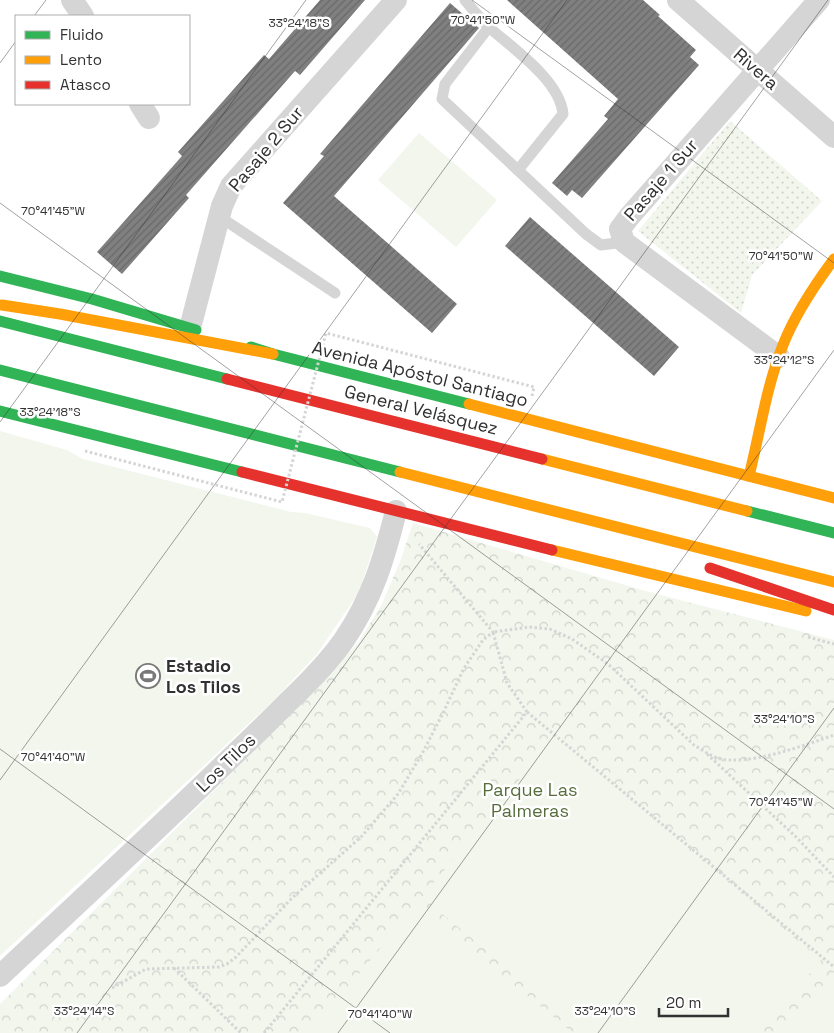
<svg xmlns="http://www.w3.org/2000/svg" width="834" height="1033" font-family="'Space Grotesk',sans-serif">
<defs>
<pattern id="grass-dots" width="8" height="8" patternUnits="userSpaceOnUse" patternTransform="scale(1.25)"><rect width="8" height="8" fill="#f2f6ed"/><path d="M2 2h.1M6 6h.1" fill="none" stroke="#d0d3cc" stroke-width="1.8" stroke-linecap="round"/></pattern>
<pattern id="park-crowns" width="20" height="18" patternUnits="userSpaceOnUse" patternTransform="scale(1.25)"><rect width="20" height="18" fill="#f2f6ed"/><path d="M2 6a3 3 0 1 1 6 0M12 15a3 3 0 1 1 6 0" fill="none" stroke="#d0d3cc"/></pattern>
<pattern id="building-hatch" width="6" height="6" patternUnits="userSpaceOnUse" patternTransform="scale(1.25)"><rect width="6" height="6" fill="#808080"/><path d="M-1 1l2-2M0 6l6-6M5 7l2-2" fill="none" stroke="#696969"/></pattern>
</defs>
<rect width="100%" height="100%" fill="#fff"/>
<path fill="url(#grass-dots)" d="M730,121l92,80 -70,74 -11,38 -103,-82z"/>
<path fill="url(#park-crowns)" d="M413,523l236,69 185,48v393h-834v-29l255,-254 103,-107 24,-39 19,-45z"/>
<g fill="#f2f6ed">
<path d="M419,133l78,67 -41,47 -78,-67z"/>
<path d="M0,431l67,19 16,9 208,53 14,1 65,15 7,9 -18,55 -42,62 -42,45 -275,257z"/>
<path d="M554,738l267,222 -62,73h-173l-164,-136z"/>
<path d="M416,905l157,128h-263z"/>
<path d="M834,972v61h-51z"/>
</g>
<g fill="url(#building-hatch)">
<path d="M320,0h45l-65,75 -5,-4 -109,124 3,3 -67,76 -25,-22 85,-96 -4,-4 86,-97 5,4z"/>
<path d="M507,0h136l17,15 -2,1 38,34 -6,7 9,8 -117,133 -10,-8 -5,6 -15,-13 56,-64 -4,-3 14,-17z"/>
<path d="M450,3l29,25 -145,168 123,108 -25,29 -149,-130 41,-47 -4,-2z"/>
<path d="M530,217l149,130 -25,29 -149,-130z"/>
</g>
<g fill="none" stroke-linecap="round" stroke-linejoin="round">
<g stroke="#d5d5d5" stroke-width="3" stroke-dasharray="2.5 2.5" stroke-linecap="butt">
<path d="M532,396l2,-9"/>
<path d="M808,637l26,7"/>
<path d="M527,712l-20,-29 -14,-51 36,-5 21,2 22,10 36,25 86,81c7,4 15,10 23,13 30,9 88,-13 117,-23"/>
<path d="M707,754l89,83 38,40"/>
<path d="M174,968l67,65"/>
<path d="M112,988l34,-19 73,-2 8,-3 8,-6 57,-60 70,-62 36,-42 25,-42 20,-39 21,-45 19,-28 10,-8 -74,-88"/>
<path d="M264,1033l263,-321 307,255"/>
</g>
<g stroke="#d5d5d5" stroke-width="11">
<path d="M465,0c8,10 16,20 26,29 24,21 69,52 72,85l-45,56"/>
<path d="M489,27l-44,57 -3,15 144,135 15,11 23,-3"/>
<path d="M220,217l115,76"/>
</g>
<g stroke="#d5d5d5" stroke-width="22">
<path d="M72,0l11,16"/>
<path d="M678,0l156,137"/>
<path d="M140,104l9,14"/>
<path d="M190,328l32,-122 9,-20 165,-186"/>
<path d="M779,357l-155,-115 -4,-13 9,-12 190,-217"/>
<path d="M0,976c79,-74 159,-148 237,-224 17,-16 34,-33 51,-50 20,-19 40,-39 56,-62 28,-41 40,-81 52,-129"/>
</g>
<g stroke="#30b455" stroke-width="11">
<path d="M0,276l92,23 104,31"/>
<path d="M0,321l227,58"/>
<path d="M251,347l22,7 196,50"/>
<path d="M0,370l400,102"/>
<path d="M0,411l242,61"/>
<path d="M747,511l87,22"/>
</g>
<g stroke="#ff9f0a" stroke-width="11">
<path d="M2,305l58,9 213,40"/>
<path d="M469,404l365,94"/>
<path d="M542,459l205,52"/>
<path d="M400,472l434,110"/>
<path d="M749,476c11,-43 17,-89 34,-131 12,-31 31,-59 51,-86"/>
<path d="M552,550l254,61"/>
</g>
<g stroke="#e5322d" stroke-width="11">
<path d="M227,379l315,80"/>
<path d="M242,472l310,78"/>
<path d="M710,568l124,42"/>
</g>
<path stroke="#d5d5d5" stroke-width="3" stroke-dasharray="2.5 2.5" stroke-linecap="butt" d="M85,451l197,51 44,-169 208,54"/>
</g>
<path fill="none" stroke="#313131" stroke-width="1" stroke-opacity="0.45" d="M472,0l362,263M34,16l12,-16M0,63l16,-22M0,203l834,606M0,422l306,-422M0,749l390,284M0,780l567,-780M77,1033l751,-1033M338,1033l496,-683M598,1033l236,-325"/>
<defs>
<symbol id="stadium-ring" viewBox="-11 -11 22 22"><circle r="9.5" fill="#fff" stroke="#797979" stroke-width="1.5"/><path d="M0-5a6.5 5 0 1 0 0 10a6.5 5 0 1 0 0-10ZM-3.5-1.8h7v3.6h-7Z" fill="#797979"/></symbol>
</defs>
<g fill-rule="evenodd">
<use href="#stadium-ring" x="134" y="662" width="28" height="28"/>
</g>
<g text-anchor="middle" stroke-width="5" stroke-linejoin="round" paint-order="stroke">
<g font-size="18" fill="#313131" stroke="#fff">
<text transform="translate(756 69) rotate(41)" y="6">Rivera</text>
<text transform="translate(266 149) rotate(-50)" y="6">Pasaje 2 Sur</text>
<text transform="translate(661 180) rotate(-49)" y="6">Pasaje 1 Sur</text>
<text transform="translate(420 374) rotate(14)" y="6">Avenida Apóstol Santiago</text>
<text transform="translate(421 410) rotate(14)" y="6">General Velásquez</text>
<text transform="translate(226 763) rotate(-44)" y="6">Los Tilos</text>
</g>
<g font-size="18" font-weight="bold" fill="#313131" stroke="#fff" text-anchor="start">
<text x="166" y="672">Estadio<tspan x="166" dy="21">Los Tilos</tspan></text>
</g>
<g font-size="18" fill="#576e3c" stroke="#fff">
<text x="530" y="796">Parque Las<tspan x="530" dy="21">Palmeras</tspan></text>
</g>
</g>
<g font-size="12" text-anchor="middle" fill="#313131" stroke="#fff" stroke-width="5" stroke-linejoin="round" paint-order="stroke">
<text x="483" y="24">70°41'50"W</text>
<text x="299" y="27">33°24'18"S</text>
<text x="53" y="215">70°41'45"W</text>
<text x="781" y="260">70°41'50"W</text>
<text x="784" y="364">33°24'12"S</text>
<text x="50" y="416">33°24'18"S</text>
<text x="784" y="723">33°24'10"S</text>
<text x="53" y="761">70°41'40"W</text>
<text x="781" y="806">70°41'45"W</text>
<text x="84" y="1015">33°24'14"S</text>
<text x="605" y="1015">33°24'10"S</text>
<text x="380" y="1018">70°41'40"W</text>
</g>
<rect x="15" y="15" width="175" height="90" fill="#ffffff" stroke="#adadad"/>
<rect x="25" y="31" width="25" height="8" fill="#30b455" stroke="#adadad"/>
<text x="60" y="40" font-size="15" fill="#313131">Fluido</text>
<rect x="25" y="56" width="25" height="8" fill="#ff9f0a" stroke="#adadad"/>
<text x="60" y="65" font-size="15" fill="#313131">Lento</text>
<rect x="25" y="81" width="25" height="8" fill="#e5322d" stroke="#adadad"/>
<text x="60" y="90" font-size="15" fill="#313131">Atasco</text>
<path d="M659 1008v8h69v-8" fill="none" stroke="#313131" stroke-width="2.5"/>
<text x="666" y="1008" font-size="15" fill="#313131" stroke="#ffffff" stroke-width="4" paint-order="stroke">20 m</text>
</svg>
